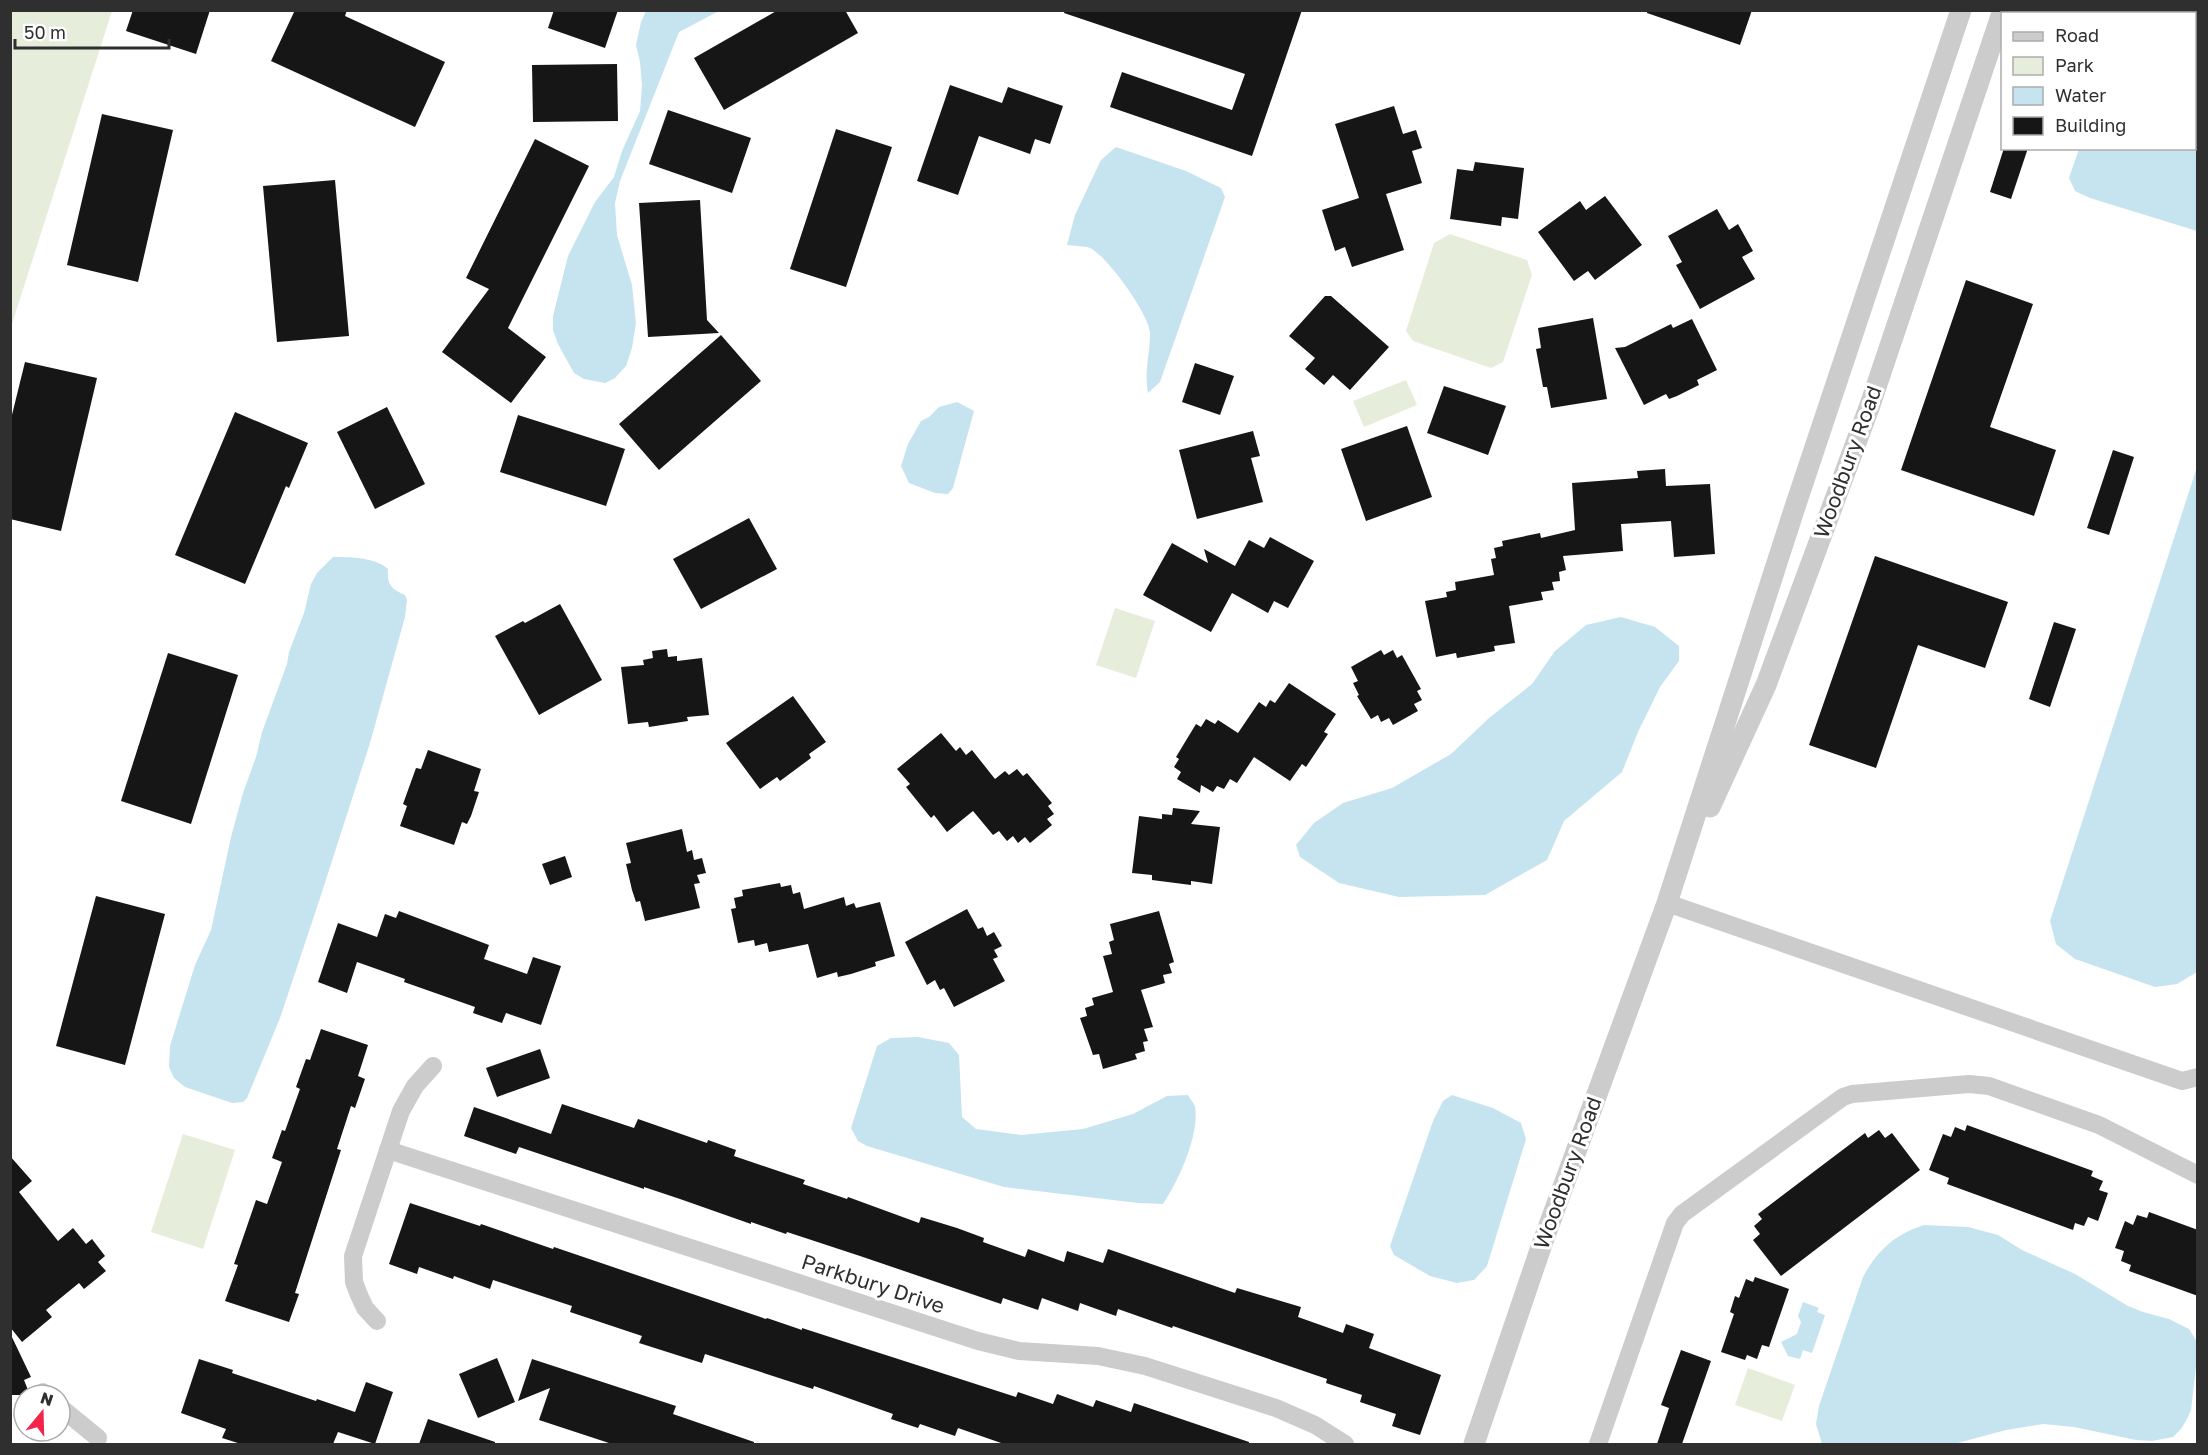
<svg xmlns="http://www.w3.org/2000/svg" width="2208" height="1455" font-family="'Golos Text',sans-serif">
<rect width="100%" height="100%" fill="#fff"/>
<g fill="#e7eddb">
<path d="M11,10l101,1 -101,316 -1,-316z"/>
<path d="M1450,234l77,26 5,15 -29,87 -12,6 -78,-27 -7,-10 28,-88z"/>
<path d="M1406,380l11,25 -53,22 -11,-26z"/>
<path d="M1115,608l40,13 -19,57 -40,-13z"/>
<path d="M183,1134l52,16 -32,99 -52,-17z"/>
<path d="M1748,1368l47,17 -13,36 -47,-16z"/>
</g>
<g fill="#c6e4ef">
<path d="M646,11h73l-40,21 -59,149 -5,22 2,32 15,50 4,38 -4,25 -6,18 -11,12 -10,5 -21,-4 -10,-6 -16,-29 -5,-14v-14l15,-60 27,-54 19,-25 8,-26 18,-40 2,-26 -2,-23 -4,-17 5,-23z"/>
<path d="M2197,105v126l-107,-33 -15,-7 -6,-13 10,-29 115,-1 1,-41z"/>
<path d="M1116,147l70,24 35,17 4,9 -65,185 -12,11c-4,-24 2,-38 2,-60 -1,-19 -42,-76 -60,-85 -6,-2 -16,-2 -23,-3l8,-30 26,-55z"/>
<path d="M957,402l17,9 -21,77 -5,6 -13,-1 -26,-10 -8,-17 7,-22 13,-23 8,-4 10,-10z"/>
<path d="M2197,467v505l-20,12 -22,3 -80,-28 -19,-15 -6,-23z"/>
<path d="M333,557c17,0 42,0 55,12 -1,16 3,20 17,26l2,5 -2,17 -35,126 -49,152 -41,123 -33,80 -4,4 -11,1 -47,-16 -11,-9 -5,-11 1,-21 25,-81 16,-35 20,-93 12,-44 13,-36 6,-25 25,-68 2,-12 15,-39 7,-29 6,-11z"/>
<path d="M1621,617l34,10 24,19v15l-19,26 -22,45 -16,40 -58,49 -17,39 -62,35 -86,2 -60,-14 -39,-26 -4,-12 18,-22 29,-20 49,-15 59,-34 38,-36 43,-34 23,-33 31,-26z"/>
<path d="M918,1037l31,6 10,12 3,62 14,12 45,6 62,-6 50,-15 34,-18 21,-1c2,4 6,8 7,12 5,27 -17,75 -32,97l-25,-1 -134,-16 -137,-41 -9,-5 -7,-13 26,-82 14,-8z"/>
<path d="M1452,1095l41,13 28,15 5,16 -39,127 -13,14 -17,3 -27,-7 -36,-21 -4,-9 43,-125 10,-20z"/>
<path d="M1924,1225l44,2 30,8 24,15 53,24 53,32 15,6 26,7 20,10 7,11 1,18 -6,52 -4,9 -6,10 -8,8 -21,4 -16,-1 -62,-13 -31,-3 -37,6 -52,14h-132l-6,-20 3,-18 44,-129c14,-26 32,-43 61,-52z"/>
<path d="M1803,1302l16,6 -2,4 8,3 -13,38 -9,-3 -3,9 -12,-3 -7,-14 16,-8 4,-12 -3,-6z"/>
</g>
<g fill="#161616">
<path d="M133,10h77l-14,44 -70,-23z"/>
<path d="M295,10h52l-2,6 100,46 -30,65 -144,-66z"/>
<path d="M554,10h64l-13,38 -57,-20z"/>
<path d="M778,10h67l13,23 -134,77 -30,-52z"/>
<path d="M1065,10h237l-50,146 -142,-49 12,-35 110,38 13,-36 -181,-61z"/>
<path d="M1647,10h105l-12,35 -93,-32z"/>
<path d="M617,64l1,57 -85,1 -1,-57z"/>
<path d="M950,85l52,18 6,-16 55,19 -13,38 -15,-5 -5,15 -51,-18 -21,59 -41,-14z"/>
<path d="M1394,106l9,28 13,-4 6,18 -10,3 10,32 -36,11 18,56 -52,17 -7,-20 -10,4 -13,-41 37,-12 -24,-74z"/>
<path d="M668,110l83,28 -19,55 -83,-29z"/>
<path d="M102,114l71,16 -35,152 -71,-17z"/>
<path d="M836,129l56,18 -46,140 -56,-18z"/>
<path d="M535,139l54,27 -81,162 38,29 -35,46 -69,-51 47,-63 -23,-11z"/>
<path d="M2004,148h24l-17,51 -21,-7z"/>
<path d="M1475,162l49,6 -6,51 -16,-2 -1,9 -51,-7 7,-50 16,2z"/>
<path d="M335,180l14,156 -72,6 -14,-156z"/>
<path d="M1605,196l37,49 -47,35 -7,-9 -14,10 -36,-49 42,-31 6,9z"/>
<path d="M700,200l7,120 12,13 -71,4 -9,-134z"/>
<path d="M1717,209l12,21 9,-6 15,27 -11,6 13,22 -55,30 -24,-44 6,-3 -14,-26z"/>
<path d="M1966,280l67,24 -43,123 66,23 -22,66 -133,-46z"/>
<path d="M1325,296h6l58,51 -39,43 -17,-15 -9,10 -19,-16 10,-11 -26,-22z"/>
<path d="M1593,318l14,81 -56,9 -4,-21h-4l-7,-38 5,-1 -3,-20z"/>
<path d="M1692,319l25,51 -20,10 2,5 -22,11 -8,3 -3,-5 -22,11 -29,-57 10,-1 46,-23 2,4z"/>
<path d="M721,335l40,46 -102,89 -40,-46z"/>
<path d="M25,362l72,16 -36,153 -51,-12v-96z"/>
<path d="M1195,363l39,13 -14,39 -38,-13z"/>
<path d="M1444,386l62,20 -18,49 -61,-22z"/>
<path d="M387,407l38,77 -50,25 -38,-77z"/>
<path d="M235,412l73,31 -19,45 -3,-2 -41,98 -70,-29z"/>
<path d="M518,415l107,34 -19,57 -106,-34z"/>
<path d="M1407,426l25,71 -66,24 -25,-72z"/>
<path d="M1253,431l7,25 -9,2 12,44 -66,17 -18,-69z"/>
<path d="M2113,450l21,7 -25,78 -22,-7z"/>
<path d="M1665,469l1,17 44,-2 5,70 -41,3 -3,-36 -50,3 2,27 -60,5 3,14 -7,2 1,9 -8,1 2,8 -13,2 2,8 -34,6 6,37 -21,3 1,5 -38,7 -1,-5 -20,4 -11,-56 22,-4 -1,-5 10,-2 -1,-8 39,-7 -3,-16 5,-1 -2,-10 9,-2 -1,-5 38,-8 1,5 34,-8 -3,-47 66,-5 -1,-7z"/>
<path d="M749,518l28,51 -76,40 -28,-50z"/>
<path d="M1270,537l44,24 -26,47 -14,-7 -6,12 -36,-20 -21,39 -68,-37 29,-52 36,20 -4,-14 31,17 14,-26 15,8z"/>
<path d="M1875,556l133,46 -23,66 -67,-23 -42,123 -67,-23z"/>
<path d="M560,604l42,76 -63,35 -44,-79 28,-15 2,2z"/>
<path d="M2054,622l22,7 -26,78 -21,-8z"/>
<path d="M667,649l1,8 9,-1v5l25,-3 7,57 -22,2 1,4 -39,6 -1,-5 -20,2 -7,-57 23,-2 -1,-5 10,-2 -1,-7z"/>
<path d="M1381,650l3,5 9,-5 4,8 5,-3 19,34 -4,2 5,9 -8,4 4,7 -25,14 -4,-7 -8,4 -3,-7 -7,4 -14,-23 2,-1 -6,-12 5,-2 -7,-14z"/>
<path d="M168,653l70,22 -47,149 -70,-23z"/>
<path d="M1289,683l47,31 -12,18 4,2 -22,33 -4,-3 -12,17 -36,-24 -17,26 -7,-4 -6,10 -7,-3 -4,6 -12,-7 -1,8 -23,-14 4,-7 -7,-5 5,-8 -3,-2 20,-33 5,3 5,-8 9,5 3,-4 20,13 21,-31 7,5 4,-7 5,3z"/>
<path d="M793,696l33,46 -17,12 2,4 -31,23 -3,-4 -17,12 -34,-46z"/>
<path d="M941,733l15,18 4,-4 6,8 6,-5 23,29 10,-8 4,4 8,-6 6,7 4,-3 25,30 -4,3 6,8 -7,5 5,6 -22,18 -5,-6 -7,6 -5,-7 -6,5 -8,-10 -6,4 -20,-24 -26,21 -13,-17 -3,3 -25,-31 4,-3 -13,-15z"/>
<path d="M428,750l53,19 -7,22 5,1 -8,24 -4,8 -5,-2 -8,23 -54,-19 7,-20 -4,-2 13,-36 5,1z"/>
<path d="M1173,808l27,3 -9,13 29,3 -8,57 -21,-3v4l-39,-5v-5l-20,-2 7,-57 23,3v-5l10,1z"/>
<path d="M682,829l5,23 5,-2 2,10 8,-2 4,15 -9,2 3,8 -6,1 6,24 -55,13 -5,-20 -4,1 -4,-12 -6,-26 5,-1 -5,-20z"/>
<path d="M565,856l7,21 -22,8 -8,-21z"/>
<path d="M780,883l1,4 10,-2 2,9 7,-2 4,17 40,-12 2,9 8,-3 2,5 24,-6 15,54 -20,6 1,4 -25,8 -13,3 -1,-5 -20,6 -9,-34 -39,8 -2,-9 -12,3 -1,-6 -16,3 -7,-34 5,-1 -2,-10 9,-2 -1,-6z"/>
<path d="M96,896l69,18 -40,151 -69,-19z"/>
<path d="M967,909l11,20 5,-2 4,9 7,-4 8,14 -8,4 4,7 -5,2 12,22 -51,26 -10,-19 -4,2 -5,-10 -8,5 -22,-43z"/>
<path d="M399,911l90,34 -5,14 43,15 6,-17 28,9 -20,59 -35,-12 -4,10 -29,-10 2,-6 -71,-25 1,-3 -48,-17 -10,31 -29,-11 20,-59 39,14 8,-23 11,4z"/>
<path d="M1159,911l15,51 -5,2 3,9 -9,2 2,8 -24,7 12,37 -9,2 4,12 -5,1 2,9 -10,3 2,5 -34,10 -4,-15 -6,1 -13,-37 7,-2 -2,-8 9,-3 -2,-7 21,-6 -10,-36 9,-2 -3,-12 5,-2 -4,-16z"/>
<path d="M321,1029l47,16 -10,31 7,3 -10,29 -4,-2 -14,43 4,1 -46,143 4,1 -10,28 -64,-21 13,-36 -4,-1 22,-64 11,4 15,-42 -10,-4 10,-28 3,1 15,-42 -4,-2 10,-28 4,1z"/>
<path d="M540,1049l10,29 -53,19 -11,-29z"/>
<path d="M562,1104l72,24 4,-9 69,24 1,-3 28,10 -2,6 71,24 -2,4 44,15 1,-2 71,26 2,-6 36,11 27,10 -1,4 42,15 3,-8 36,13 3,-11 36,12 5,-14 127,44 2,-5 64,19 -3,10 45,16 3,-9 28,10 -5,14 72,27 -21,60 -28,-9 4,-12 -36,-12 2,-7 -36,-12 1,-4 -154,-53 -1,2 -54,-19 -2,7 -36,-13 -2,8 -36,-13 -4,12 -35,-12 -2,6 -141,-48 -73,-24 -1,2 -35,-12v2l-71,-25 -36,-12v2l-125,-42 -3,7 -52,-18 10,-29 77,27z"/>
<path d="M1967,1125l126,46 -2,5 12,5 -4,9 9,3 -10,28 -10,-4 -4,9 -9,-3 -2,7 -126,-46 2,-6 -20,-8 14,-36 8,3 4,-10 10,4z"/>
<path d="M1879,1130l6,8 7,-5 28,37 -139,106 -28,-36 7,-6 -6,-8 8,-7 -4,-5 107,-81 3,5z"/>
<path d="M10,1156l22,25 -13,11 39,49 15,-13 13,16 6,-5 13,17 -7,6 8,9 -22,18 -5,-6 -33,27 6,7 -30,25 -12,-15z"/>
<path d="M410,1203l70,23 1,-2 72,25 1,-2 212,72 1,-1 35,12v-2l214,69 2,-5 35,12 4,-10 36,13 3,-7 35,12 3,-9 115,39v2h-245l-46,-16 -3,8 -35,-12 -2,4 -27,-9 2,-5 -79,-28 -1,3 -108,-35 -3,9 -63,-20 3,-7 -72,-24 2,-6 -79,-26 -3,9 -36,-13 -1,3 -34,-12 -2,7 -28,-10z"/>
<path d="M2149,1212l49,18v66l-69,-25 2,-6 -10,-4 3,-10 -9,-3 10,-27 8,4 4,-10 10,3z"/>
<path d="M1755,1277l34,12 -20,58 -7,-2 -5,14 -10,-4 -2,5 -24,-8 13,-38 -4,-2 5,-16 4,2 7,-19 7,3z"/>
<path d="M10,1333l21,44 -7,3 6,15h-20z"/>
<path d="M1681,1350l30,11 -29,83h-25l12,-36 -8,-3z"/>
<path d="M497,1358l18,44 -37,16 -19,-44z"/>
<path d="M199,1359l34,11 -1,3 84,28 1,-2 38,13 11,-30 27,10 -18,52 -37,-12 -5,12h-92l-19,-6 4,-9 -45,-16z"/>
<path d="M532,1359l144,47 -3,8 81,28v2h-142l-73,-24 11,-32 -32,13z"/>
<path d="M428,1419l67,23v2h-76z"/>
</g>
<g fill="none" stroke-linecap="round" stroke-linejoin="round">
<g stroke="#ccc" stroke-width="18">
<path d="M1667,903l515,178 16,-4"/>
<path d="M388,1150l590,191 41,10 79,5 47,10 131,42 39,17 30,19"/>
<path d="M377,1321l-12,-13 -6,-13 -5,-13 -1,-26 48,-145 14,-25 18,-20"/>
<path d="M43,1392l3,3"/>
<path d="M60,1407l38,31"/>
<path d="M1598,1444l77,-221 7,-9 161,-117 9,-3 117,-10 20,2 110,39 99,50"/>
</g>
<g stroke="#ccc" stroke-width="21">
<path d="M1710,807l56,-122 104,-280 133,-395"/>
<path d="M1474,1444l67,-197 126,-344 127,-393 167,-500"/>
</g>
</g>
<g text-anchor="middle" stroke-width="6" stroke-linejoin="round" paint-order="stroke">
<g font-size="21" fill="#2f2f2f" stroke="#fff">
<text transform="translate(1848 462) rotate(-70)" y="7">Woodbury Road</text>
<text transform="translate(1568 1173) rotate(-70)" y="7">Woodbury Road</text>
<text transform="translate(873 1284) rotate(18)" y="7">Parkbury Drive</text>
</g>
</g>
<rect width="2208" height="1455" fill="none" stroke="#2f2f2f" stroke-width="24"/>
<rect x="2001" y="12" width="195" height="138" fill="#ffffff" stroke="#acacac" stroke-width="1.5"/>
<rect x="2013" y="32" width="30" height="9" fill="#cccccc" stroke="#acacac" stroke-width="1.5"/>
<text x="2055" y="42" font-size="18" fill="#2f2f2f">Road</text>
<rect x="2013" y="57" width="30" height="18" fill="#e7eddb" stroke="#acacac" stroke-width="1.5"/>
<text x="2055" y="72" font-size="18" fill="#2f2f2f">Park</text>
<rect x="2013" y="87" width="30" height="18" fill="#c6e4ef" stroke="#acacac" stroke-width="1.5"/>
<text x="2055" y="102" font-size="18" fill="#2f2f2f">Water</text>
<rect x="2013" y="117" width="30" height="18" fill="#161616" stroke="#acacac" stroke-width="1.5"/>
<text x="2055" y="132" font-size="18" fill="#2f2f2f">Building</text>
<g transform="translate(42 1413) rotate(19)"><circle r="28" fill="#ffffff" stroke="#acacac" stroke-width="1.5"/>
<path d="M0-4.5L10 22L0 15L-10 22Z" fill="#f4234c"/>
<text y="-9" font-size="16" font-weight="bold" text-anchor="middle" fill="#2f2f2f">N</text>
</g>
<path d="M15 39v9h154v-9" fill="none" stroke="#2f2f2f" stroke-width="3"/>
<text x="24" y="39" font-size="18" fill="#2f2f2f" stroke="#ffffff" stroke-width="4.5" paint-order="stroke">50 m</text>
</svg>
